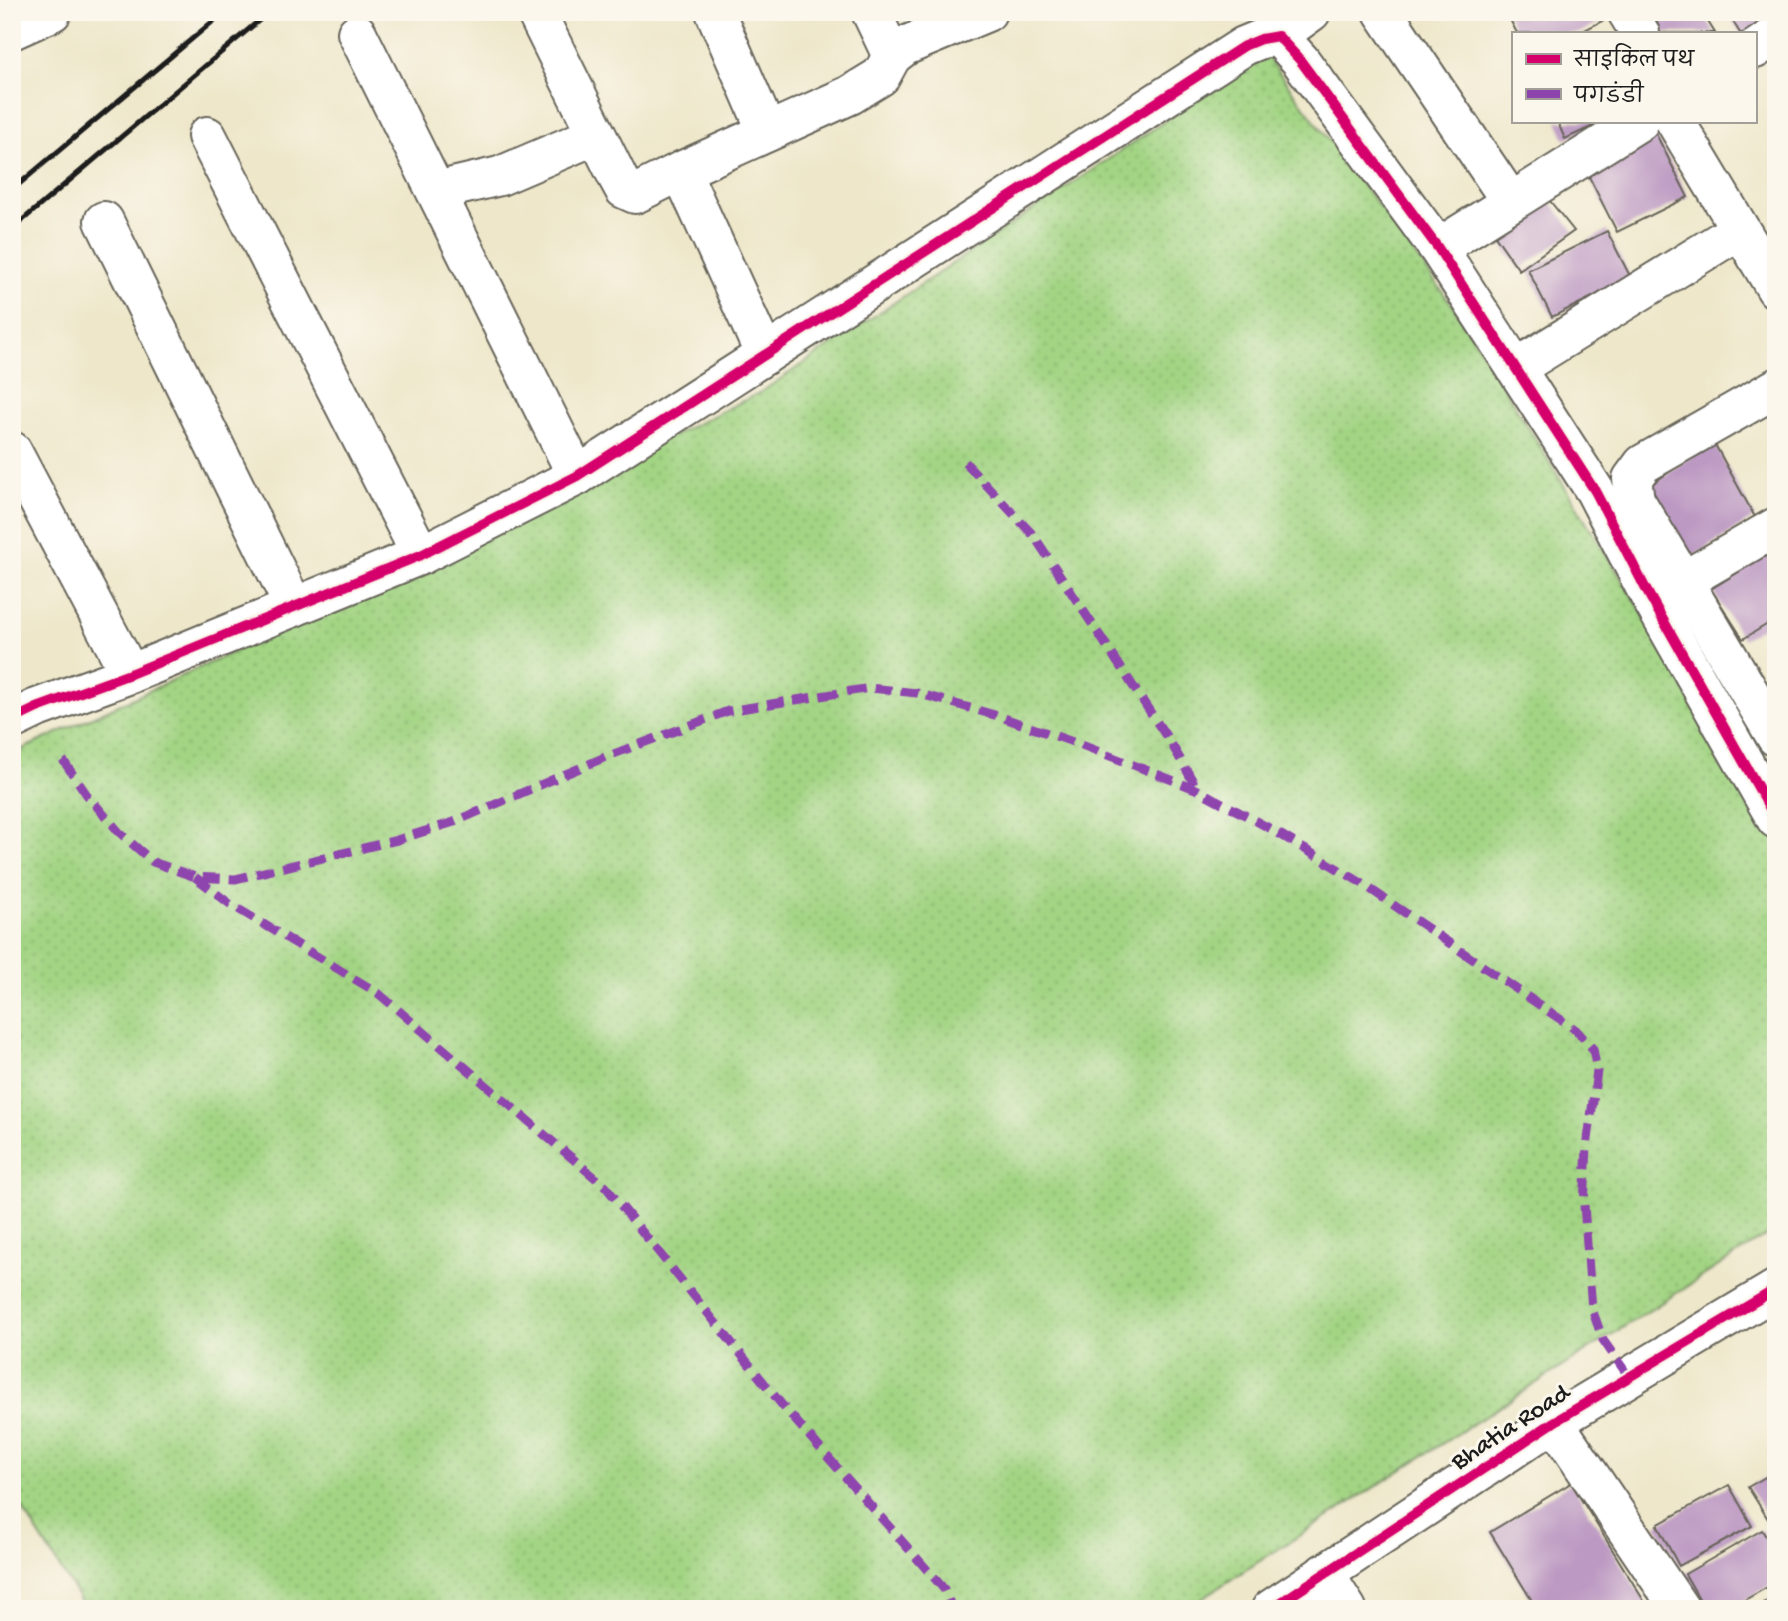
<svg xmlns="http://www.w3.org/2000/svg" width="1788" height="1621" font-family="'Gochi Hand','Playpen Sans Deva',sans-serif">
<defs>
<pattern id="green-dots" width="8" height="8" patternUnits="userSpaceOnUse" patternTransform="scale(1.75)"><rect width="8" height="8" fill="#a2d483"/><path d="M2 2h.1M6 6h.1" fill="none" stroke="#8bb571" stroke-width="1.8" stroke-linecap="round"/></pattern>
</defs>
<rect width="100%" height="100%" fill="#fbf7ec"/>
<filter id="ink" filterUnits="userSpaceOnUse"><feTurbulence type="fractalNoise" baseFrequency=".0143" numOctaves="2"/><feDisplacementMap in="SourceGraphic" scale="14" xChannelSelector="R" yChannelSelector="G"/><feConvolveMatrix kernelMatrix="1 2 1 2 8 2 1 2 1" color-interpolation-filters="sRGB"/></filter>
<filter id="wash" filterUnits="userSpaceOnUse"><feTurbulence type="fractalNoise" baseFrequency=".00686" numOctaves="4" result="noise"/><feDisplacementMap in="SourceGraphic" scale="28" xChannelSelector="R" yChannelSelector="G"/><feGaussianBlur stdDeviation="1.57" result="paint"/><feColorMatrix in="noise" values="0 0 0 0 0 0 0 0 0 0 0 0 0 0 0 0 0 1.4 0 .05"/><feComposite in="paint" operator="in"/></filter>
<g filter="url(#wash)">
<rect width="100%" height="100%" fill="#eee7ca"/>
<path fill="url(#green-dots)" stroke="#5f7850" stroke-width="2" d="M1265,54l189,253 268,435 54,93v394l-591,380h-1099l-74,-117v-738l280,-129 469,-233z"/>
<g id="blocks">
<g fill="#bc99c2">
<path d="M1506,12h103l3,4 -33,17h-62z"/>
<path d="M1642,12h60l13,21h-68z"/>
<path d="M1727,12h49v7l-23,14h-13z"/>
<path d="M1557,121h47l-39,18z"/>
<path d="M1655,132l33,65 -71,35 -33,-65z"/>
<path d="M1542,191l32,40 -55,39 -30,-43z"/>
<path d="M1607,231l24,47 -79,39 -24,-47z"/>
<path d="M1713,441l42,76 -72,46 -38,-74z"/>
<path d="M1776,549v70l-33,20 -32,-50z"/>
<path d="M1776,1471v55l-3,1 -25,-40z"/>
<path d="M1571,1483l78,126h-112l-47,-77z"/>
<path d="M1729,1485l23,41 -73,40 -22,-41z"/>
<path d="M1762,1530l14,24v28l-47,27h-24l-20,-35z"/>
<path d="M1776,1595v14h-21z"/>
</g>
</g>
</g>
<g filter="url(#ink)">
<use href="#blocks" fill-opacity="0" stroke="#666359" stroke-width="2"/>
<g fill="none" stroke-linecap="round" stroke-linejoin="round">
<defs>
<g id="minor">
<path d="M536,12l82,166 6,11 11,5 46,-23 169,-76 31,-19 11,-20 13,-10 82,-34"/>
<path d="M715,12l52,120"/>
<path d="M871,12l21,44"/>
<path d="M1383,12l128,190"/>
<path d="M1627,12l13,21"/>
<path d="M12,30l40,-18"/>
<path d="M357,33l220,443"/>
<path d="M1278,36l33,-24"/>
<path d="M1755,49l21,-14"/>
<path d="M1675,121l101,168"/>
<path d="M207,136l214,419"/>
<path d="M681,171l84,184"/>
<path d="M436,191l64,-15 96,-41"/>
<path d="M104,221l190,386"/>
<path d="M1438,248l202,-127"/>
<path d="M1516,368l223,-138"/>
<path d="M1776,388l-133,76 -11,15 3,21 141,237"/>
<path d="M12,451l118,223"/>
<path d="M1685,580l91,-53"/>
<path d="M12,720l25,-12 93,-34 291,-119 156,-79 667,-430 17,-7 17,-3 22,24 138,188 157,243 54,104 127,224"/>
<path d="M1554,1422l126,187"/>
<path d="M1324,1573l23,36"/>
<path d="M1271,1609l283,-187 222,-133"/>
</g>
</defs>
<use href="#minor" stroke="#666359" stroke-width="42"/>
<use href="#minor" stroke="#fff" stroke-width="38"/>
<g stroke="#1c1c1c" stroke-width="5">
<path d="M12,190l212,-178"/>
<path d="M12,229l257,-217"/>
</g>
<g stroke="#8e44ad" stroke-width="9" stroke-dasharray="18 9" stroke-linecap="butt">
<path d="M965,462l69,74 138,209 26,45"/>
<path d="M63,760l24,35 32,37 34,30 42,15 40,2 162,-39 57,-18 149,-64 125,-47 142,-23 47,5 81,23 81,28 119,46 73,39 89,53 216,148 17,19 4,22 -10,76 -3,58 8,104 11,31 26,37"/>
<path d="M195,877l35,27 148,89 228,194 176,218 162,184 8,20"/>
</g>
<defs>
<g id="cycleway">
<path d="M12,720l25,-12 93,-34 291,-119 156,-79 667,-430 17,-7 17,-3 22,24 138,188 157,243 54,104 127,224"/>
<path d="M1271,1609l283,-187 222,-133"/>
</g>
</defs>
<use href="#cycleway" stroke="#fbf7ec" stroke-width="15"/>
<use href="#cycleway" stroke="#d6006c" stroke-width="10"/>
</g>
</g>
<g text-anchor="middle" stroke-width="6" stroke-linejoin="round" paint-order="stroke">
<g font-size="26" fill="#1c1c1c" stroke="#fbf7ec">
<text transform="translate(1509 1425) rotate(-33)" y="9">Bhatia Road</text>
</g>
</g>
<rect width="1788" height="1621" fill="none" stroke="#fbf7ec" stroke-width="42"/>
<rect x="1512" y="32" width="245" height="91" fill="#fbf7ec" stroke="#a29f99" stroke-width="2"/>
<rect x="1526" y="54" width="35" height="10" fill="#d6006c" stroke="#a29f99" stroke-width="2"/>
<text x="1574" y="66" font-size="21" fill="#1c1c1c">साइकिल पथ</text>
<rect x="1526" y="89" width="35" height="10" fill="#8e44ad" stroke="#a29f99" stroke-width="2"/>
<text x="1574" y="102" font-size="21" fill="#1c1c1c">पगडंडी</text>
</svg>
